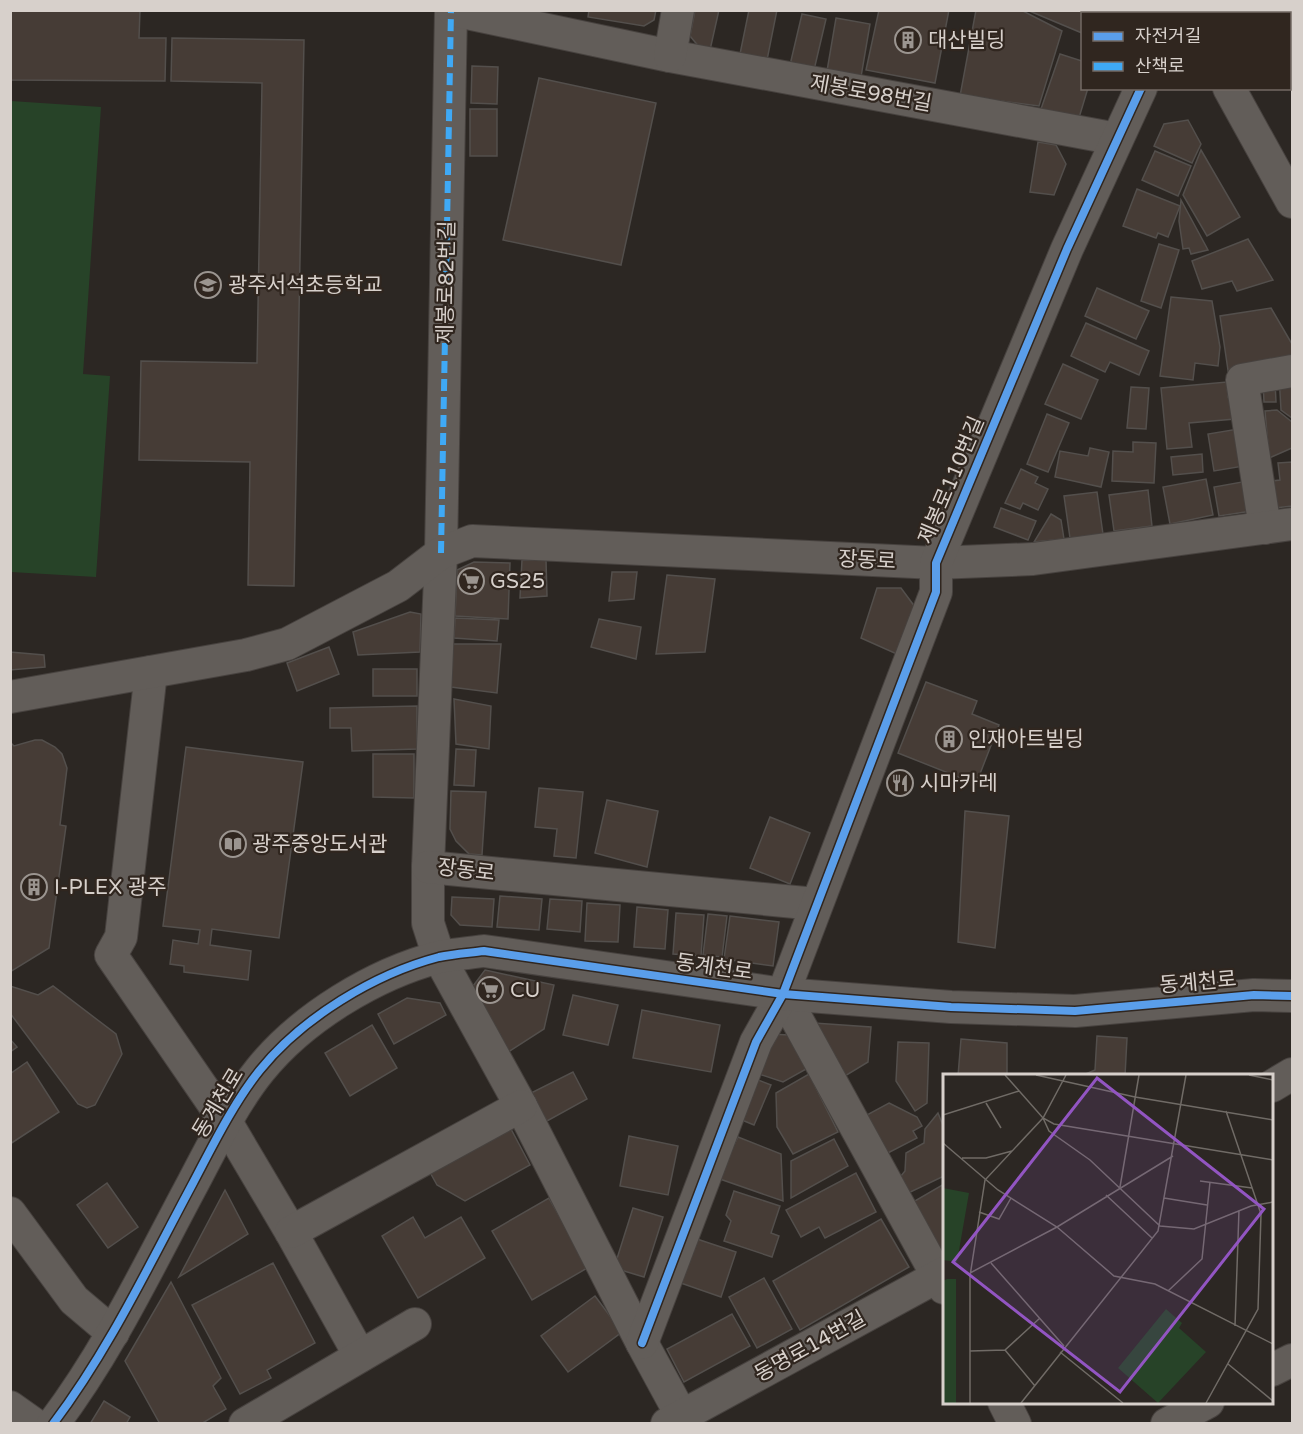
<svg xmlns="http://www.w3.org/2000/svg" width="1303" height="1434" font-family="'Varela Round','Noto Sans KR',sans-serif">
<rect width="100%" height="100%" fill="#2c2723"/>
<path fill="#274328" d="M11,101l90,6 -18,267 27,2 -14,201 -85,-5z"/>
<g fill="#463c36" stroke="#534f4c" stroke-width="1.5">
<path d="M10,10h130l-1,28h27l-1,43 -155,-1z"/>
<path d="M589,10h67l-2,10 -10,6 -56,-9z"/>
<path d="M695,10h24l-9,40 -10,-2 -10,-12z"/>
<path d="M749,10h28l-10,50 -27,-6z"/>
<path d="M879,10h70l-14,73 -69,-13z"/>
<path d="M976,10h45l41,21 -23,75 -79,-10z"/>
<path d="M1027,10h86v1l-1,3h-30v19z"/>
<path d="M802,14l24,5 -12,51 -24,-5z"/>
<path d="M836,18l34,6 -9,53 -34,-6z"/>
<path d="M172,38l132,2 -10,546 -46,-1 2,-123 -111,-2 2,-99 116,2 5,-280 -91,-2z"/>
<path d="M1060,54l22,7v27h6l-10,33 -37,-12z"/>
<path d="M472,66l26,1 -1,37 -26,-1z"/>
<path d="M539,78l117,25 -35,162 -118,-25z"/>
<rect x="470" y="109" width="27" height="47"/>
<path d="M1188,120l13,24 -9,19 -38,-17 10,-22z"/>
<path d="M1038,142l18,3 10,19 -12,31 -24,-3z"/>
<path d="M1201,150l39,67 -33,19 -24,-41z"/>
<path d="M1155,151l36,15 -13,30 -36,-16z"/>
<path d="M1137,189l43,17 -12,31 -10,-4 -2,5 -33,-12z"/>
<path d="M1181,200l27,50 -17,4 -2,-6 -6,1 -4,-28z"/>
<path d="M1248,239l25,41 -36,11 -5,-10 -30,8 -10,-28z"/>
<path d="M1159,244l20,6 -18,58 -20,-7z"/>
<path d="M1097,288l52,23 -13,28 -51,-23z"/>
<path d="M1171,297l41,4 8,46 -2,19 -23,-3 -2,17 -33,-4z"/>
<path d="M1271,308l21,36v22l-63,11 -9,-61z"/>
<path d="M1086,323l63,28 -10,24 -29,-13 -5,10 -34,-16z"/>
<path d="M1063,364l35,16 -17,39 -36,-15z"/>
<path d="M1292,374v44l-11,-8 -2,-35z"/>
<path d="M1275,381l1,21h-12l-1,-20z"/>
<path d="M1227,382l1,15h5l2,22 -46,4 3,24 -25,2 -6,-61z"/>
<path d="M1131,387l18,1 -3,41 -19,-1z"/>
<path d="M1277,410l15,12v26l-23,10 -4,-47z"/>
<path d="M1047,414l22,9 -21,49 -21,-8z"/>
<path d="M1244,428l6,37 -36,6 -6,-37z"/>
<path d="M1133,442l23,1 -2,40 -42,-2 1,-30 20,1z"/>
<path d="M1090,448l19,4 -8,35 -46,-10 5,-26 28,5z"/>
<path d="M1202,454l1,18 -30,3 -2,-18z"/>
<path d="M1292,462v44l-17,2 -3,-27 8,-1 -2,-17z"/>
<path d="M1021,469l17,8 -3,6 13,6 -10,21 -15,-7 -3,6 -15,-6z"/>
<path d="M1206,479l7,36 -43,9 -7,-37z"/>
<path d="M1253,480l5,30 -39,6 -5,-29z"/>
<path d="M1148,490l4,36 -38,5 -5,-36z"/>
<path d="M1097,492l6,42 -33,4 -6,-42z"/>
<path d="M1001,508l35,13 -8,19 -34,-13z"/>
<path d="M1051,514l10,6 3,19 -30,3z"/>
<path d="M522,560h24l1,36 -27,2z"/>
<path d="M474,562l36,1 -2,56 -53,-3 2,-46z"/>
<path d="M612,572h25l-3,27 -25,2z"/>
<path d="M667,575l48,4 -10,73 -49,2z"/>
<path d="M877,588h24l14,19 -16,48 -38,-17z"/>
<path d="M410,612l11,2 -1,38 -62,3 -5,-23z"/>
<path d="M455,618l44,2 -2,21 -43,-3z"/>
<path d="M599,619l42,8 -5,32 -45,-12z"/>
<path d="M450,644h51l-4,49 -46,-6z"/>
<path d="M329,647l10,27 -42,17 -10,-28z"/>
<path d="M10,652l34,3 1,12 -35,3z"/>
<rect x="373" y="669" width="44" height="27"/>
<path d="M926,682l51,19 -5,13 27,11 -23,59 -78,-31z"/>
<path d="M454,699l37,7 -2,43 -33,-5z"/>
<path d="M417,706v43l-65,2 -1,-23h-21v-20z"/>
<path d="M35,740h7l13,7 7,7 5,14 -7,57 6,1 -17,122 -39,24v-230l4,4z"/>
<path d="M186,747l117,15 -24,176 -67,-9 -2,16 41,6 -3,29 -64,-8v-6l-14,-2 3,-24 25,4 2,-14 -37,-4z"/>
<path d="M456,749l20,1 -2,36 -20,-1z"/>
<path d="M373,754h41v44l-41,-1z"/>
<path d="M539,788l44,4 -7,66 -22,-2 3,-27 -22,-2z"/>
<path d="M451,791l35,1 -4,63 -13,-1 -13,-13 -6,-12z"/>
<path d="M607,800l51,11 -11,56 -52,-14z"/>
<path d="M965,811l44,5 -14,132 -37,-6z"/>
<path d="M770,817l40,16 -20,51 -40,-16z"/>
<path d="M500,896l42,3 -3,31 -42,-3z"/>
<path d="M452,897l42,2 -2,28 -32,-2 -9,-10z"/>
<path d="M550,899l32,2 -2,31 -33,-3z"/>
<path d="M587,903l33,2 -2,37 -33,-1z"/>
<path d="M637,907l31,3 -3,39 -31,-2z"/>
<path d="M676,913l28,2 -3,41 -28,-2z"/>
<path d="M708,914l19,2 -5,41 -19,-2z"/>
<path d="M730,916l49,6 -6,44 -49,-7z"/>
<path d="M485,970l69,15 -10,44 -39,25 -38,-60z"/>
<path d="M10,986l28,9 15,-9 63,48 6,20 -27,51 -8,3 -9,-4 -68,-91z"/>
<path d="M573,995l45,10 -10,40 -45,-10z"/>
<path d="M407,998l33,5 6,12 -52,29 -16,-30z"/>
<path d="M642,1010l78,15 -9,47 -78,-14z"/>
<path d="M814,1023l57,4 -3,35 -23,14z"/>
<path d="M372,1025l25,43 -47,28 -25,-43z"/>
<path d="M769,1034l20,1 19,33 -25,14 -27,-9z"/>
<path d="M1097,1036l30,2 -2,38h-44l14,-6z"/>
<path d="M10,1039l7,8 -7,5z"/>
<path d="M961,1039l46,4v33h-49z"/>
<path d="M898,1042l31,1 -2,60 -12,8 -19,-30z"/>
<path d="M27,1062l32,50 -49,32v-70z"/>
<path d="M573,1072l14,27 -40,22 -18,-27z"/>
<path d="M809,1074l29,58 -45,22 -16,-27 -1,-34z"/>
<path d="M753,1078l18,7 -17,40 -17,-7z"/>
<path d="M889,1103l28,14 5,9 -9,5 4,7 -31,16 -21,-38z"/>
<path d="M938,1113l6,15v48l-42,20 -6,-14 9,-11 1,-18 18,-10 1,-14z"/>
<path d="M511,1129l19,36 -65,36 -28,-16 -11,-20z"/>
<path d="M629,1136l49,10 -10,49 -48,-9z"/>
<path d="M738,1137l43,17 2,47 -66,-23z"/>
<path d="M834,1139l14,27 -57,32v-37z"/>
<path d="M856,1173l20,39 -51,26 -6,-11 -18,10 -15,-27z"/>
<path d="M107,1183l31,44 -30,21 -31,-43z"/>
<path d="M944,1184v70l-2,1 -29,-53z"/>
<path d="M225,1190l23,44 -69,43z"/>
<path d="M734,1191l46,15 -9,27 8,3 -7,21 -48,-16 7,-20 -5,-6z"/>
<path d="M549,1198l40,69 -57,33 -40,-69z"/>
<path d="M633,1208l30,9 -19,60 -30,-9z"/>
<path d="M413,1217l12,21 36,-21 24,41 -67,40 -36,-62z"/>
<path d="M881,1219l28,48 -109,63 -27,-49z"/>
<path d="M691,1237l45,15 -15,45 -46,-16z"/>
<path d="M273,1263l42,80 -48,27 4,8 -31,16 -48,-89z"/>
<path d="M764,1278l28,51 -35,19 -28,-51z"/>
<path d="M171,1282l50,96 -8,8 13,23 -25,15h-41l-35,-63z"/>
<path d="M595,1296l27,36 -54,40 -27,-36z"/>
<path d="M732,1314l18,32 -66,36 -17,-33z"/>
<path d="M104,1401l26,16 -4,7h-36z"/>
</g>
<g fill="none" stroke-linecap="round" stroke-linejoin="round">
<defs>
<g id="minor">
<path d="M451,10l-10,543 -13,314v56l11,34 82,149 121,237 44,81"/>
<path d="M453,10l217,46 447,83"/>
<path d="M1183,10l2,4"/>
<path d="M670,56l8,-46"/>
<path d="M1229,88l63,114"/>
<path d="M1265,528l-23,-148 50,-9"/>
<path d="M151,672l-30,265 -10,18 115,167 65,110 69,124"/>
<path d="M10,697l236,-42 41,-11 111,-58 43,-33 31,-12 464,22 97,-4 259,-35"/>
<path d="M428,867l388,37"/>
<path d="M783,994l161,294"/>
<path d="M1272,1086l20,-12"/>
<path d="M10,1213l64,87 39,33"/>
<path d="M291,1232l230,-126"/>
<path d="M642,1343l114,-301 27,-48 153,-402v-29l131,-314 74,-161"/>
<path d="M1272,1370l20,-10"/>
<path d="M1004,1402l11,22"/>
<path d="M10,1407l24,17"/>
<path d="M53,1424c56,-74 96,-159 140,-241 19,-36 41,-81 67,-113 42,-52 114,-96 179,-113 15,-3 30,-4 45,-6l299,43 168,13 124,4 179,-16 38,1"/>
<path d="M245,1424l170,-100"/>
<path d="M667,1424l277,-151"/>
<path d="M1167,1424l41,-22"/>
</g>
</defs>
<use href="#minor" stroke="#47423f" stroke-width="34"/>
<use href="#minor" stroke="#625d59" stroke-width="32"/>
<path stroke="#3fa9f5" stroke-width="6" stroke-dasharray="12 6" stroke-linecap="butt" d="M441,553l10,-543"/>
<defs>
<g id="cycleway">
<path d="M642,1343l114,-301 27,-48 153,-402v-29l131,-314 74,-161"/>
<path d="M53,1424c56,-74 96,-159 140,-241 19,-36 41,-81 67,-113 42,-52 114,-96 179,-113 15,-3 30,-4 45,-6l299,43 168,13 124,4 179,-16 38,1"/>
</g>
</defs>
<use href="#cycleway" stroke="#30261f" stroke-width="11"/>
<use href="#cycleway" stroke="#5a9eea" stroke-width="8"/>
</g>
<defs>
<symbol id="building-ring" viewBox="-11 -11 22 22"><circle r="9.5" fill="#30261f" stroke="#9b9590" stroke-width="1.5"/><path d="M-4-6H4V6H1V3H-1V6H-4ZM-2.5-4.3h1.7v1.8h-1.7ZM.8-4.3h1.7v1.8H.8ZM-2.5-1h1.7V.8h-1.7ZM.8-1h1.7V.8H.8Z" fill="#9b9590"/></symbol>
<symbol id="school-ring" viewBox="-11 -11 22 22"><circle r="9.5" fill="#30261f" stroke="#9b9590" stroke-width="1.5"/><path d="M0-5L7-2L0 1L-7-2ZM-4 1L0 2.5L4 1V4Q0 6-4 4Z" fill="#9b9590"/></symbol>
<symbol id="supermarket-ring" viewBox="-11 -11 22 22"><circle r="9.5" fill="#30261f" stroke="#9b9590" stroke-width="1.5"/><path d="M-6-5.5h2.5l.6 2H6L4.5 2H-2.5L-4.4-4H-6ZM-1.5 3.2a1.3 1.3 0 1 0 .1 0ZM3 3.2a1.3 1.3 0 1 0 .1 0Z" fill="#9b9590"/></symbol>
<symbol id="restaurant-ring" viewBox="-11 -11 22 22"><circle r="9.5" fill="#30261f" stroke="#9b9590" stroke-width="1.5"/><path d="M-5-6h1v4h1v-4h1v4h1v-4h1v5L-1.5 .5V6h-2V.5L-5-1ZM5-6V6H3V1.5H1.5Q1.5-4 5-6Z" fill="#9b9590"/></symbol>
<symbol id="library-ring" viewBox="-11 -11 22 22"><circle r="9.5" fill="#30261f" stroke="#9b9590" stroke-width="1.5"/><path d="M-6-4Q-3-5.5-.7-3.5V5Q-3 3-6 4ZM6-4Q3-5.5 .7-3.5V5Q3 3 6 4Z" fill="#9b9590"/></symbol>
</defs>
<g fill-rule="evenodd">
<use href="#building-ring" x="893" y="25" width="30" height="30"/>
<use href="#school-ring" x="193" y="270" width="30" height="30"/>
<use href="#supermarket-ring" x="456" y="566" width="30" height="30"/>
<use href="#building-ring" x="934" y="724" width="30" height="30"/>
<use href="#restaurant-ring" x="885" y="768" width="30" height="30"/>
<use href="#library-ring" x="218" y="829" width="30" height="30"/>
<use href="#building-ring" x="19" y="872" width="30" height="30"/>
<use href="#supermarket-ring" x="475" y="975" width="30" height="30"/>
</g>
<g text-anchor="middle" stroke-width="4.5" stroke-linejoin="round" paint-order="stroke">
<g font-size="21" fill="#d7d0cb" stroke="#30261f" text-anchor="start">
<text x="928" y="47">대산빌딩</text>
<text x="228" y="292">광주서석초등학교</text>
<text x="490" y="588">GS25</text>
<text x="968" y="746">인재아트빌딩</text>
<text x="920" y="790">시마카레</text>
<text x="252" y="851">광주중앙도서관</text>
<text x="54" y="894">I-PLEX 광주</text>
<text x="510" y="997">CU</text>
</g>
<g font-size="21" fill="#d7d0cb" stroke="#30261f">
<text transform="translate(871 93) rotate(10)" y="7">제봉로98번길</text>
<text transform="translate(446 282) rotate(-89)" y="7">제봉로82번길</text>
<text transform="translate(951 480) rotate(-67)" y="7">제봉로110번길</text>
<text transform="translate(867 560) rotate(3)" y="7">장동로</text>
<text transform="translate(466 870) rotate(7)" y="7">장동로</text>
<text transform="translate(714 967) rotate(8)" y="7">동계천로</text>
<text transform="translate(1198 982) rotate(-5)" y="7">동계천로</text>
<text transform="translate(218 1103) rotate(-59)" y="7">동계천로</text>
<text transform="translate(810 1346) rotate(-29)" y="7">동명로14번길</text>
</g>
</g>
<g transform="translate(943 1074)">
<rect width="330" height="330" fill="#2c2723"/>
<path d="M0,114l26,5 -12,69 -14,-2zM4,205h9v124h-13v-122zM223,235l16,14 -3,5 27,24 -48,51 -40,-35z" fill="#274328"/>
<path fill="none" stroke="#706b66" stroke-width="1.5" d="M62,1l38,43 11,6 219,36M93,1l99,22 138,23M306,1l24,5M43,29l15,25M0,41l76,-24M100,44l6,13 41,29 70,66 34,3 57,-23 22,-4M0,69l55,47 59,37 57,49 41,8 118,60M19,84h24l26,-7M257,107l52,7M177,113l19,-112M163,121l46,43M221,124l43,7M36,138l20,7 12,-21M48,189l73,83M27,199l87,-46 116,-71M225,217l34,-32 8,-77M292,252l4,-116M62,276l30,36M27,277l35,-1 35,-32M117,278l63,51M285,290l45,37M27,329v-127l15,-96 58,-62 23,-43M78,329l137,-172 28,-156M263,329l52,-94 3,-95 -35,-103"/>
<path fill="#9255c2" fill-opacity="0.15" stroke="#9255c2" stroke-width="3" d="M154,4l167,131 -144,183 -167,-130z"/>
<rect width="330" height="330" fill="none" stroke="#d7d0cb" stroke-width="3"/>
</g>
<rect width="1303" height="1434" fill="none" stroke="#d7d0cb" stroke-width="24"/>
<rect x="1081" y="12" width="210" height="78" fill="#30261f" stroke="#736a64" stroke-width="1.5"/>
<rect x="1093" y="32" width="30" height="9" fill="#5a9eea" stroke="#736a64" stroke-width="1.5"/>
<text x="1135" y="42" font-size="18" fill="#d7d0cb">자전거길</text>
<rect x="1093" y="62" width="30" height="9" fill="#3fa9f5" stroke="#736a64" stroke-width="1.5"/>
<text x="1135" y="72" font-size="18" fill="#d7d0cb">산책로</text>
</svg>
